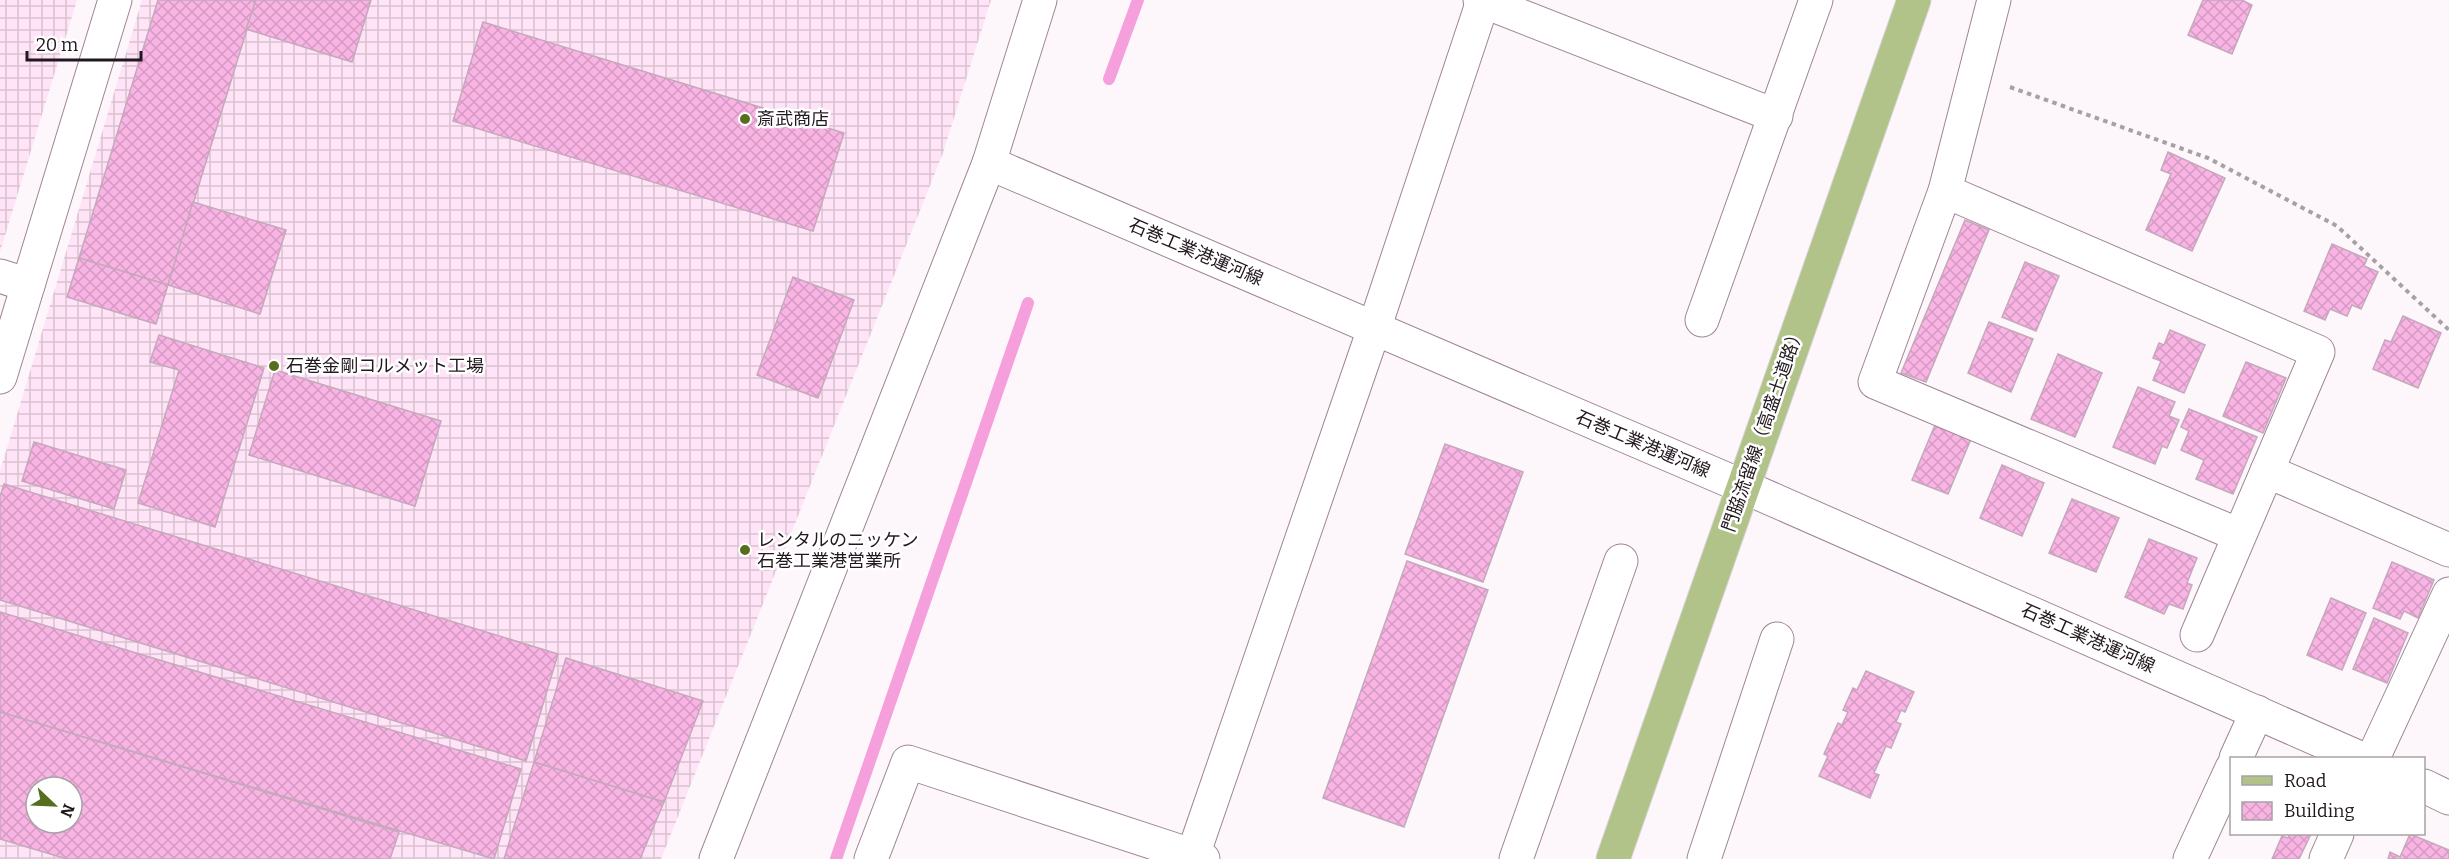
<svg xmlns="http://www.w3.org/2000/svg" width="2449" height="859" font-family="Bitter,'Noto Sans JP',serif">
<defs>
<pattern id="industrial-grid" width="8" height="8" patternUnits="userSpaceOnUse" patternTransform="scale(1.5)"><rect width="8" height="8" fill="#ffe3f6"/><path d="M0 4h8M4 0v8" fill="none" stroke="#dac2d2"/></pattern>
<pattern id="building-cross-hatch" width="8" height="8" patternUnits="userSpaceOnUse" patternTransform="scale(1.5)"><rect width="8" height="8" fill="#f9b4e4"/><path d="M0 0l8 8M0 8l8-8" fill="none" stroke="#d59ac3"/></pattern>
</defs>
<rect width="100%" height="100%" fill="#fdf7fb"/>
<g fill="url(#industrial-grid)" fill-rule="evenodd">
<path d="M0,0h77l-77,252z"/>
<path d="M142,0h849l-48,153 -282,706h-661v-388zM36,787h36v36h-36z"/>
</g>
<g fill="none" stroke-linecap="round" stroke-linejoin="round">
<g stroke="#f5a0dc" stroke-width="12">
<path d="M1109,79l29,-79"/>
<path d="M836,859l192,-556"/>
</g>
</g>
<g fill="url(#building-cross-hatch)" stroke="#c4a9bb" stroke-width="1.5" fill-rule="evenodd">
<path d="M158,0h98l-88,285 -89,-27z"/>
<path d="M256,0h115l-19,62 -106,-33z"/>
<path d="M2203,0h39l10,5 -20,49 -44,-19z"/>
<path d="M483,22l361,111 -31,98 -360,-110z"/>
<path d="M2168,152l57,26 -33,73 -46,-21 25,-56 -10,-4z"/>
<path d="M193,202l93,28 -26,84 -92,-29z"/>
<path d="M1965,220l24,10 -63,152 -25,-9z"/>
<path d="M2332,244l35,15 -3,7 14,6 -17,37 -9,-4 -5,11 -17,-7 -5,11 -21,-9z"/>
<path d="M79,258l89,27 -12,39 -89,-27z"/>
<path d="M2025,262l34,14 -23,55 -34,-14z"/>
<path d="M793,277l61,23 -36,98 -61,-23z"/>
<path d="M2403,316l38,17 -23,55 -45,-19 12,-29 6,2z"/>
<path d="M1989,322l44,17 -22,53 -43,-19z"/>
<path d="M2170,330l35,15 -21,48 -31,-13 8,-19 -8,-3 6,-15 5,2z"/>
<path d="M159,335l105,33 -49,159 -77,-24 41,-133 -29,-8z"/>
<path d="M2058,354l44,19 -27,64 -44,-18z"/>
<path d="M2246,362l40,16 -23,55 -40,-17z"/>
<path d="M275,370l166,51 -26,85 -166,-51z"/>
<path d="M2138,387l37,15 -6,14 10,4 -12,28 -5,-2 -7,18 -42,-17z"/>
<path d="M2189,409l68,28 -24,57 -37,-15 8,-19 -23,-10 8,-19 -8,-4z"/>
<path d="M1935,425l36,14 -23,55 -36,-14z"/>
<path d="M34,442l92,28 -12,39 -92,-28z"/>
<path d="M1445,444l78,28 -40,110 -78,-28z"/>
<path d="M2002,465l42,18 -22,53 -42,-18z"/>
<path d="M4,484l554,170 -32,107 -526,-161v-104z"/>
<path d="M2072,499l47,19 -23,54 -47,-19z"/>
<path d="M2149,539l48,19 -10,25 5,2 -9,24 -14,-5 -5,10 -39,-17z"/>
<path d="M1407,561l81,29 -84,237 -81,-29z"/>
<path d="M2392,562l42,18 -16,38 -14,-7 -4,8 -27,-11z"/>
<path d="M2331,598l35,15 -24,57 -35,-15z"/>
<path d="M0,612l521,157 -27,90 -494,-147z"/>
<path d="M2374,618l34,15 -21,50 -34,-14z"/>
<path d="M566,658l137,43 -39,101 -130,-40z"/>
<path d="M1866,671l48,21 -9,20 -4,-2 -5,12 5,2 -10,24 -5,-2 -12,27 5,2 -9,23 -51,-22 9,-20 -4,-2 14,-31 4,2 6,-13 -5,-2 10,-22 4,2z"/>
<path d="M0,712l399,120 -9,27h-323l-67,-20zM36,787h36v36h-36z"/>
<path d="M534,762l130,40 -24,57h-136z"/>
<path d="M2290,834h21l-12,25h-27l10,-23 6,2z"/>
<path d="M2410,834l39,16v9h-61l2,-7 10,5z"/>
</g>
<g fill="none" stroke-linecap="round" stroke-linejoin="round">
<defs>
<g id="minor">
<path d="M1480,0l296,116"/>
<path d="M1994,0l-49,191 -70,191 364,153"/>
<path d="M989,163l753,323 618,272"/>
<path d="M1945,191l373,161 -121,283"/>
<path d="M0,276l28,9"/>
<path d="M1702,320l114,-320"/>
<path d="M0,377l115,-377"/>
<path d="M2267,471l182,79"/>
<path d="M2236,758l21,-46"/>
<path d="M2373,758l76,-164"/>
<path d="M2424,786l25,12"/>
<path d="M1193,855l181,-526 109,-328"/>
<path d="M716,859l273,-696 51,-163"/>
<path d="M871,859l37,-97 295,97"/>
<path d="M1516,859l105,-298"/>
<path d="M1704,859l73,-220"/>
<path d="M2190,859l42,-91"/>
<path d="M2326,859l11,-25"/>
</g>
<path id="major" d="M1613,859l301,-859"/>
</defs>
<use href="#minor" stroke="#9f8596" stroke-width="35"/>
<use href="#major" stroke="#d7d5d6" stroke-width="35"/>
<path stroke="#a7a0a5" stroke-width="4" stroke-dasharray="4.5 4.5" stroke-linecap="butt" d="M2010,87l198,71 129,68 112,104"/>
<use href="#minor" stroke="#fff" stroke-width="33"/>
<use href="#major" stroke="#b1c388" stroke-width="33"/>
</g>
<g fill="#576e1f" stroke="#fff" stroke-width="2">
<circle cx="745" cy="119" r="6"/>
<circle cx="274" cy="366" r="6"/>
<circle cx="745" cy="550" r="6"/>
</g>
<g text-anchor="middle" stroke-width="5" stroke-linejoin="round" paint-order="stroke">
<g font-size="18" fill="#21171e" stroke="#fff" text-anchor="start">
<text x="757" y="125">斎武商店</text>
<text x="286" y="372">石巻金剛コルメット工場</text>
<text x="757" y="546">レンタルのニッケン<tspan x="757" dy="21">石巻工業港営業所</tspan></text>
</g>
<g font-size="18" fill="#21171e" stroke="#fff">
<text transform="translate(1196 252) rotate(23)" y="6">石巻工業港運河線</text>
<text transform="translate(1763 429) rotate(-71)" y="6">門脇流留線（高盛土道路）</text>
<text transform="translate(1643 444) rotate(23)" y="6">石巻工業港運河線</text>
<text transform="translate(2088 638) rotate(24)" y="6">石巻工業港運河線</text>
</g>
</g>
<rect x="2230" y="757" width="195" height="78" fill="#ffffff" stroke="#a6a2a5" stroke-width="1.5"/>
<rect x="2242" y="776" width="30" height="9" fill="#b1c388" stroke="#a6a2a5" stroke-width="1.5"/>
<text x="2284" y="787" font-size="18" fill="#21171e">Road</text>
<rect x="2242" y="802" width="30" height="18" fill="url(#building-cross-hatch)" stroke="#a6a2a5" stroke-width="1.5"/>
<text x="2284" y="817" font-size="18" fill="#21171e">Building</text>
<g transform="translate(54 805) rotate(113)"><circle r="28" fill="#ffffff" stroke="#a6a2a5" stroke-width="1.5"/>
<path d="M0-4.5L10 22L0 15L-10 22Z" fill="#576e1f"/>
<text y="-9" font-size="16" font-weight="bold" text-anchor="middle" fill="#21171e">N</text>
</g>
<path d="M27 51v9h114v-9" fill="none" stroke="#21171e" stroke-width="3"/>
<text x="36" y="51" font-size="18" fill="#21171e" stroke="#ffffff" stroke-width="4.5" paint-order="stroke">20 m</text>
</svg>
